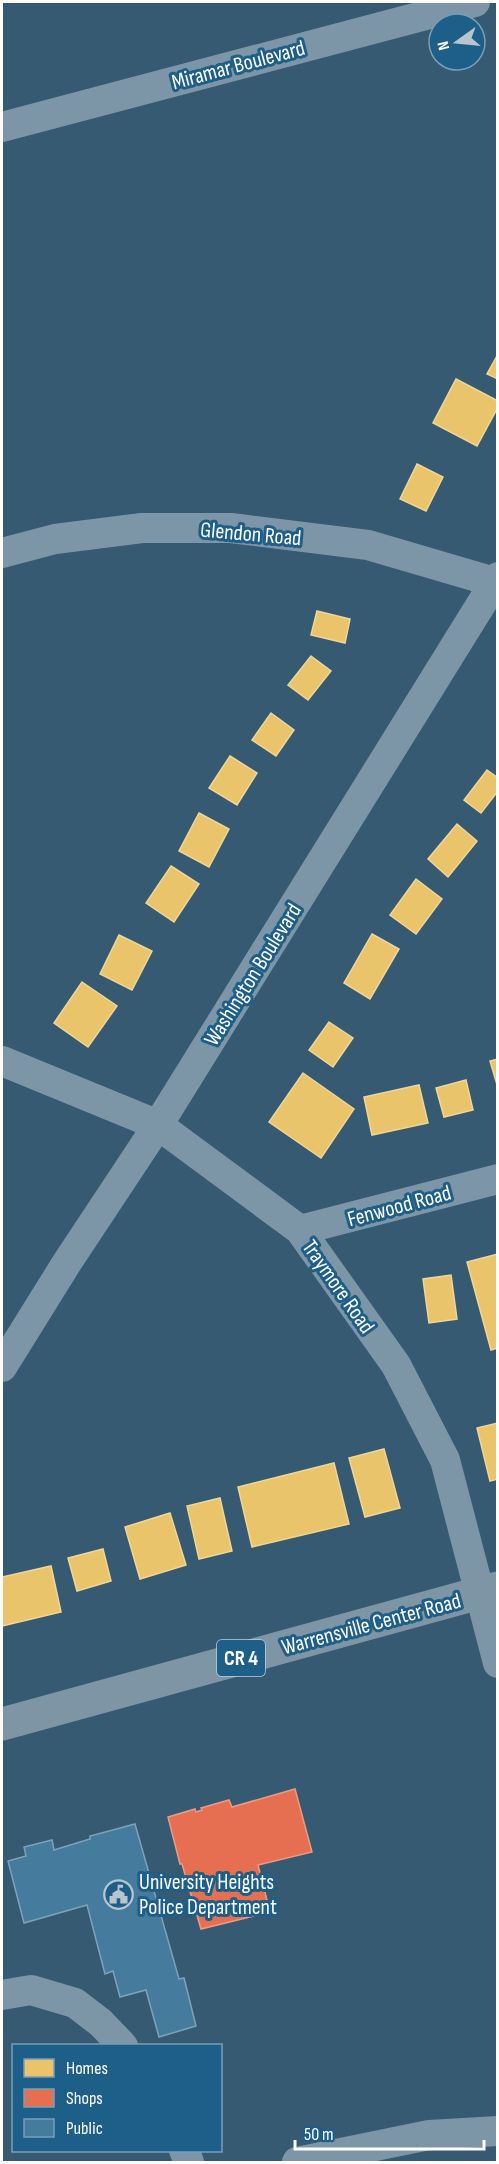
<svg xmlns="http://www.w3.org/2000/svg" width="499" height="2164" font-family="'Sofia Sans Condensed',sans-serif">
<rect width="100%" height="100%" fill="#365a72"/>
<g fill="#e9c46a" stroke="#f0d697" stroke-width="1.5">
<path d="M498,354v25l-11,-5z"/>
<path d="M456,379l42,22v6l-21,39 -44,-23z"/>
<path d="M417,464l26,13 -17,34 -26,-12z"/>
<path d="M317,611l33,8 -5,24 -34,-8z"/>
<path d="M311,656l20,15 -23,29 -20,-15z"/>
<path d="M271,713l23,17 -18,26 -24,-16z"/>
<path d="M230,756l27,17 -20,32 -28,-17z"/>
<path d="M487,770l11,8v13l-17,22 -17,-13z"/>
<path d="M199,813l30,16 -20,38 -30,-16z"/>
<path d="M457,824l20,17 -29,36 -20,-18z"/>
<path d="M171,866l28,18 -25,38 -28,-19z"/>
<path d="M416,879l26,20 -26,35 -26,-19z"/>
<path d="M372,934l27,15 -29,50 -26,-16z"/>
<path d="M119,935l33,16 -20,39 -32,-16z"/>
<path d="M82,982l35,24 -29,41 -34,-24z"/>
<path d="M329,1022l24,16 -20,29 -24,-17z"/>
<path d="M498,1059v29l-8,-27z"/>
<path d="M303,1073l51,36 -33,49 -52,-36z"/>
<path d="M466,1080l7,30 -29,7 -8,-29z"/>
<path d="M419,1085l9,38 -56,12 -8,-38z"/>
<path d="M498,1254v94l-7,2 -24,-88z"/>
<path d="M451,1275l6,44 -28,4 -6,-44z"/>
<path d="M498,1423v56l-8,2 -13,-53z"/>
<path d="M384,1449l16,59 -35,9 -16,-59z"/>
<path d="M334,1463l15,61 -97,23 -14,-60z"/>
<path d="M220,1498l12,53 -33,8 -12,-53z"/>
<path d="M170,1513l16,52 -46,14 -15,-52z"/>
<path d="M103,1549l8,32 -34,10 -9,-33z"/>
<path d="M51,1566l10,46 -59,14v-49z"/>
</g>
<path fill="#e76f51" stroke="#ee9a85" stroke-width="1.5" d="M295,1789l17,63 -54,13 12,47 -69,17 -19,-65h-2l-12,-47 27,-8 1,3 6,-2 -1,-2 28,-8 3,7z"/>
<path fill="#457b9d" stroke="#7da3ba" stroke-width="1.5" d="M135,1824l44,155 5,-1 12,48 -37,11 -13,-47 -26,7 -7,-26 -8,3 -18,-69 -63,18 -16,-62 18,-5 -2,-9 28,-7 2,10 36,-11v-3z"/>
<g fill="none" stroke-linecap="round" stroke-linejoin="round">
<g stroke="#7d96a7" stroke-width="30">
<path d="M2,127l473,-125"/>
<path d="M2,553l53,-14 87,-11h89l137,17 130,38"/>
<path d="M2,1061l156,64 142,105 96,135 49,95 53,203"/>
<path d="M300,1230l198,-51"/>
<path d="M2,1367l64,-103 92,-139 340,-548"/>
<path d="M2,1995l29,-5 44,13 26,20 22,23"/>
<path d="M184,2150l5,12"/>
<path d="M297,2162l132,-27 69,-4"/>
</g>
<path stroke="#7d95a5" stroke-width="33" d="M2,1724l496,-136"/>
</g>
<defs>
<symbol id="civic-ring" viewBox="-11 -11 22 22"><circle r="9.5" fill="#1e5f8a" stroke="#b9c5ce" stroke-width="1.5"/><path d="M-.6-6.5H3V-4.5H.6V-3L4-1V1h2V6H-6V1h2V-1L-.6-3ZM-1.2 2.5V6h2.4V2.5Z" fill="#b9c5ce"/></symbol>
</defs>
<g fill-rule="evenodd">
<use href="#civic-ring" x="102" y="1878" width="33" height="33"/>
</g>
<g text-anchor="middle" stroke-width="6" stroke-linejoin="round" paint-order="stroke">
<rect fill="#1e5f8a" stroke="#bccfdc" stroke-width="1.5" x="217" y="1640" width="48" height="36" rx="4.5"/>
<g font-size="21" font-weight="bold" fill="#fff">
<text x="241" y="1665">CR 4</text>
</g>
<g font-size="22" fill="#fff" stroke="#1e5f8a">
<text transform="translate(238 64) rotate(-15)" y="8">Miramar Boulevard</text>
<text transform="translate(251 533) rotate(5)" y="8">Glendon Road</text>
<text transform="translate(252 974) rotate(-58)" y="8">Washington Boulevard</text>
<text transform="translate(399 1205) rotate(-15)" y="8">Fenwood Road</text>
<text transform="translate(339 1286) rotate(55)" y="8">Traymore Road</text>
<text transform="translate(371 1623) rotate(-15)" y="8">Warrensville Center Road</text>
</g>
<g font-size="22" fill="#fff" stroke="#1e5f8a" text-anchor="start">
<text x="139" y="1889">University Heights<tspan x="139" dy="25">Police Department</tspan></text>
</g>
</g>
<rect width="499" height="2164" fill="none" stroke="#ffffff" stroke-width="6"/>
<rect x="12" y="2044" width="210" height="108" fill="#1e5f8a" stroke="#789fb9" stroke-width="1.5"/>
<rect x="24" y="2059" width="30" height="18" fill="#e9c46a" stroke="#789fb9" stroke-width="1.5"/>
<text x="66" y="2074" font-size="18" fill="#ffffff">Homes</text>
<rect x="24" y="2089" width="30" height="18" fill="#e76f51" stroke="#789fb9" stroke-width="1.5"/>
<text x="66" y="2104" font-size="18" fill="#ffffff">Shops</text>
<rect x="24" y="2119" width="30" height="18" fill="#457b9d" stroke="#789fb9" stroke-width="1.5"/>
<text x="66" y="2134" font-size="18" fill="#ffffff">Public</text>
<g transform="translate(457 42) rotate(255)"><circle r="28" fill="#1e5f8a" stroke="#789fb9" stroke-width="1.5"/>
<path d="M0-4.5L10 22L0 15L-10 22Z" fill="#b9c5ce"/>
<text y="-9" font-size="16" font-weight="bold" text-anchor="middle" fill="#ffffff">N</text>
</g>
<path d="M295 2140v9h189v-9" fill="none" stroke="#ffffff" stroke-width="3"/>
<text x="304" y="2140" font-size="18" fill="#ffffff" stroke="#1e5f8a" stroke-width="4.5" paint-order="stroke">50 m</text>
</svg>
